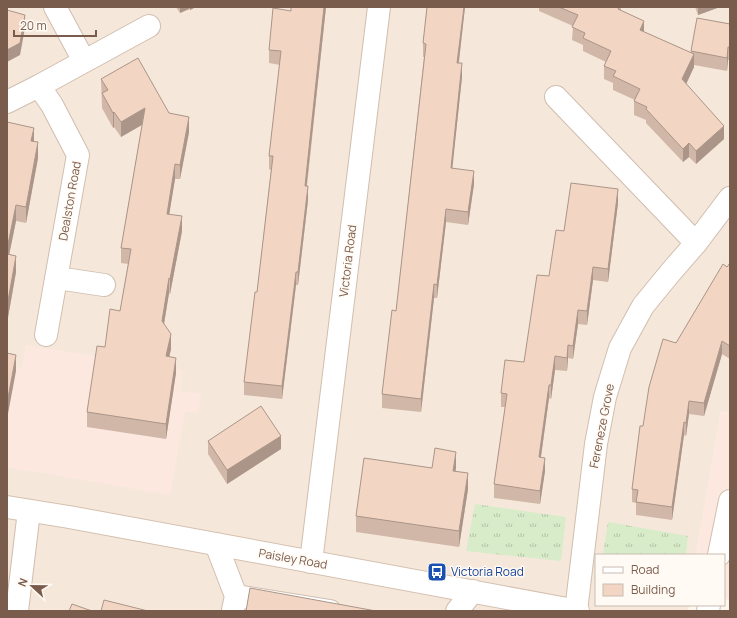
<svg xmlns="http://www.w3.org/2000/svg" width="737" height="618" font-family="Manrope,sans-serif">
<defs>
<pattern id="grass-tufts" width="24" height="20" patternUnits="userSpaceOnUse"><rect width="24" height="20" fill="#d8ecc9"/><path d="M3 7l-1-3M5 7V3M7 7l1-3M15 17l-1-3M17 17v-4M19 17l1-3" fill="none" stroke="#b4c2a5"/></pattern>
</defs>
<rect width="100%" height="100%" fill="#fdf6ec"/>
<path fill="#f5e8da" d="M7,7h723v406l-9,-2 -25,144h-100v50h93l-1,6h-681z"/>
<g fill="#fde8e0">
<path d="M26,345l156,25 -2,21 21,3 -3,19 -13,-2 -15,84 -163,-28v-101l15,2z"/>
<path d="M721,411l9,2v187l-6,-1v-44h-28z"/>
</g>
<g fill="url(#grass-tufts)">
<path d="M475,504l91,13 -5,44 -95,-10z"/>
<path d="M608,522l80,14 -2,19h-83z"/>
</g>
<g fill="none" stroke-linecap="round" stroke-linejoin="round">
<defs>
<g id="street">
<path d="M55,7l29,54"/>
<path d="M39,86l13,19 26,50 -32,180"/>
<path d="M556,97l140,146"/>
<path d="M7,102l32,-16 110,-60"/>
<path d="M57,278l47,7"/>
<path d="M216,544l20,52 -3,14"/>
<path d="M719,555l11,-54"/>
<path d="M311,562l68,-555"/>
<path d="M236,596l94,15"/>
<path d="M17,611l12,-100"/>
<path d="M457,611l16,-20"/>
<path d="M576,611l20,-167 9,-47 15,-49 23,-42 27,-33 26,-30 34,-45"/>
<path d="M708,611l1,-6"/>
</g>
<path id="secondary" d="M7,507l62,10 509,94"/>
</defs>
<use href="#street" stroke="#d1beb0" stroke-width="24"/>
<use href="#secondary" stroke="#d6c0b0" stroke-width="24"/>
<use href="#street" stroke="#fff" stroke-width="22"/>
<use href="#secondary" stroke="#fff" stroke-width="22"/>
</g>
<g fill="#d1b7a8">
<path d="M176,7h20l-6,3 -1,-1 -9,4z"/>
<path d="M291,7h35l-19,179 1,14 -10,85h-2l-14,114 -38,-4v-13l13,-90 14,-122 -2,-1v-13l11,-91 -11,-2v-13l22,-39z"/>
<path d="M427,7h38l-6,56 3,14 -10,91 22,16 -6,41 -22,-3 -9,76h-3l-13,114 -39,-4v-14l14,-83 28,-254h-1v-14z"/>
<path d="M539,7h82v3l23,22 47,21v-2l39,-27v36h-2l-1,11 -33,-6v2l-8,17 38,55 -28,25 -7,-7 -6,5 -37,-39v-3l-12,-5v-14l1,-1 -22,-10v-7l-9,-4v-13l2,-4 -23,-11v-6l-11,-5 1,-14 -34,-15z"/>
<path d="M695,7h25l-22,8z"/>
<path d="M101,79l68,34 20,19 -9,47h-5l-6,35 13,17 -12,63 -1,-1 -5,31 7,25 -2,8 7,16 -10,66 -79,-12v-15l18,-65 15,-36 8,-47 -7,-1v-15l21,-123 -21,12 -7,-10 -1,1 -11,-20z"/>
<path d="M7,122l27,19 4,17 -12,65 -10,-2 -7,34 7,17 -9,51z"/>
<path d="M618,203l-10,79 -15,-2 -6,45 -9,-1 -5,35 -5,-1 -1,13 -12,-1 -4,29 -2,-1 -8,59 4,14 -5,33 -46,-6v-14l11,-77h-4v-14l23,-31 25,-86z"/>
<path d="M730,263v96l-8,-5 -18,62 -15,-2 -3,22 -2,-1 -12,85 -36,-5v-12l-4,-1v-13l11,-63 33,-83z"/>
<path d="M208,441l73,8 -54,35 -19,-30z"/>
<path d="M432,468h24l-1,3 13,18 -9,58 -103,-15v-16z"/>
</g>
<g fill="#aa9588">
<path d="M180,7h9v2l-9,4z"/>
<path d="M190,7h6l-6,3z"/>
<path d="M324,7h2l-21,192v-13z"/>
<path d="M464,7h1l-8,69v-13z"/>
<path d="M698,7h22l-22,8z"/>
<path d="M25,15v13l-5,27 -13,7v-12z"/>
<path d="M644,21v13l-4,-4z"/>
<path d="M728,47v13l-1,11v-13z"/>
<path d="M694,54v13l-12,26v-14z"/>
<path d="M462,63v14l-11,104v-13z"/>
<path d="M145,108v15l-24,14v-15z"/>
<path d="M114,112v15l-1,1v-15z"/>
<path d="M189,117v15l-9,47v-14z"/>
<path d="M724,126v13l-28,25v-13z"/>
<path d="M34,128v16l-3,-3z"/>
<path d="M38,142v16l-12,65v-16z"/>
<path d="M689,143v14l-6,5v-13z"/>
<path d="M175,164v15l-8,49v-14z"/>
<path d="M474,171v13l-6,41v-13z"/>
<path d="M308,186v14l-10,85v-13z"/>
<path d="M618,189v14l-10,79v-13z"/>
<path d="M16,205v16l-9,44v-16z"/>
<path d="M446,209v13l-9,76v-13z"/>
<path d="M182,216v15l-12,63v-15z"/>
<path d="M16,256v16l-9,51v-17z"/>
<path d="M593,267v13l-6,45v-14z"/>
<path d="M296,272v13l-14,114v-13z"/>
<path d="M169,278v15l-7,43v-15z"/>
<path d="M434,284v14l-13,114v-13z"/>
<path d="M578,310v14l-5,35v-13z"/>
<path d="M171,334v15l-5,22v-15z"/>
<path d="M722,341v13l-18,62v-13z"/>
<path d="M568,345v13l-1,13v-13z"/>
<path d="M16,355v16l-9,48v-16z"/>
<path d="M555,356v14l-4,29v-14z"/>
<path d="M176,358v15l-10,66v-15z"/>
<path d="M549,385v13l-10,72v-13z"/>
<path d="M689,401v13l-3,22v-13z"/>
<path d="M684,422v13l-12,85v-13z"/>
<path d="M281,436v13l-54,35v-14z"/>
<path d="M456,452v16l-3,19v-16z"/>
<path d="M545,458v13l-5,33v-13z"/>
<path d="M468,473v16l-9,58v-16z"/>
</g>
<g fill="#f3d5c3" stroke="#aa9588">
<path d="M291,7h33l-19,179h3l-10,86h-2l-14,114 -38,-4 11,-90h2l16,-136h-4l12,-105 -12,-1 4,-42 18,3z"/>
<path d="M427,7h37l-7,56h5l-11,105 23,3 -6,41 -22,-3 -9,76 -3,-1 -13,115 -39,-5 10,-84 4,1 30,-267 -3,-1z"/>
<path d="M559,7h60l-1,2 26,12 -4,9 54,24 -12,25 42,47 -28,25 -7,-8 -6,6 -37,-40 1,-2 -13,-6 6,-12 -27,-13 3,-5 -12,-5 7,-15 -28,-13 2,-5 -13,-6 6,-12z"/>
<path d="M7,10l18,5 -5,28 -13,7z"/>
<path d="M697,18l33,6v23h-2l-1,11 -36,-7z"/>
<path d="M138,58l31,55 20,4 -9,48 -5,-1 -8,50 15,2 -12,63 -1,-1 -7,43 9,13 -5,22 10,2 -10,66 -79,-12 10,-66 8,1 5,-38 10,2 11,-62 -10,-1 24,-140 -24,14 -7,-10 -1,1 -11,-20 6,-3 -7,-11z"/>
<path d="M7,122l27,6 -3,13 7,1 -12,65 -10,-2 -9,44z"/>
<path d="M571,183l47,6 -10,80 -15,-2 -6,44 -9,-1 -5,36 -5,-1 -1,13 -12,-2 -4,29h-2l-10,72 6,1 -5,33 -46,-7 13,-90 -6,-1 4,-33 19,2 13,-87 12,1 7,-46 8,1z"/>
<path d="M7,254l9,2 -9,50z"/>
<path d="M730,263v83l-8,-5 -18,62 -15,-2 -3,22 -2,-1 -12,85 -36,-5 2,-12 -6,-1 8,-63h3l6,-39 14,-48 13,4 47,-79 4,3z"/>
<path d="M7,353l9,2 -9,48z"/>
<path d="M261,406l20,30 -54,34 -19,-29z"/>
<path d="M435,448l21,4 -3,19 15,2 -9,58 -103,-15 8,-58 68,10z"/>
<path d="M250,588l126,23h-130z"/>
<path d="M104,600l44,11h-47z"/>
<path d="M72,604l20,7h-23z"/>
</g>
<defs>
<symbol id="bus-square" viewBox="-11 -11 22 22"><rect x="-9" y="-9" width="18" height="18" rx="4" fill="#1a4fb4" stroke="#fffaf3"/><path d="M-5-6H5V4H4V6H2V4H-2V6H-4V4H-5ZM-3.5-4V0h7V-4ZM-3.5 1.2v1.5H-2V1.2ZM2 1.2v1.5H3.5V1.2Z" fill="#fff"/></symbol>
</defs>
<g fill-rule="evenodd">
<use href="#bus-square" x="426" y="561" width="22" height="22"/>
</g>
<g text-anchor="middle" stroke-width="3" stroke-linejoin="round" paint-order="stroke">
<g font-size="12" fill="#7a5c4d" stroke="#fffaf3">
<text transform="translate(70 201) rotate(-80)" y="4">Dealston Road</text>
<text transform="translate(348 261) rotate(-83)" y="4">Victoria Road</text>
<text transform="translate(602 426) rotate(-79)" y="4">Fereneze Grove</text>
<text transform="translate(293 559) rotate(10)" y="4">Paisley Road</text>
</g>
<g font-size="12" fill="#164399" stroke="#fffaf3" text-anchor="start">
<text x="451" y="576">Victoria Road</text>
</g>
</g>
<rect width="737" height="618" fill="none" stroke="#7a5c4d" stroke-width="16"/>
<rect x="595" y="554" width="130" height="52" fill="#fffaf3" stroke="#cabbb1"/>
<rect x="603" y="567" width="20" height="6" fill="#ffffff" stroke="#cabbb1"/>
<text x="631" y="574" font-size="12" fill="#7a5c4d">Road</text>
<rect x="603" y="584" width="20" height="12" fill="#f3d5c3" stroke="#cabbb1"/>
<text x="631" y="594" font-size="12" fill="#7a5c4d">Building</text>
<g transform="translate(32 586) rotate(292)" stroke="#fffaf3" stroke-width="3" paint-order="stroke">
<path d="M0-3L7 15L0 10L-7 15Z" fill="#7a5c4d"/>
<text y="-6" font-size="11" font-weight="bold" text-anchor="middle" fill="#7a5c4d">N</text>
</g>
<path d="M14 30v6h82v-6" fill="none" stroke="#7a5c4d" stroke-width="2"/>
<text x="20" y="30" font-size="12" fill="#7a5c4d" stroke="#fffaf3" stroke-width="3" paint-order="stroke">20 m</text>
</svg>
